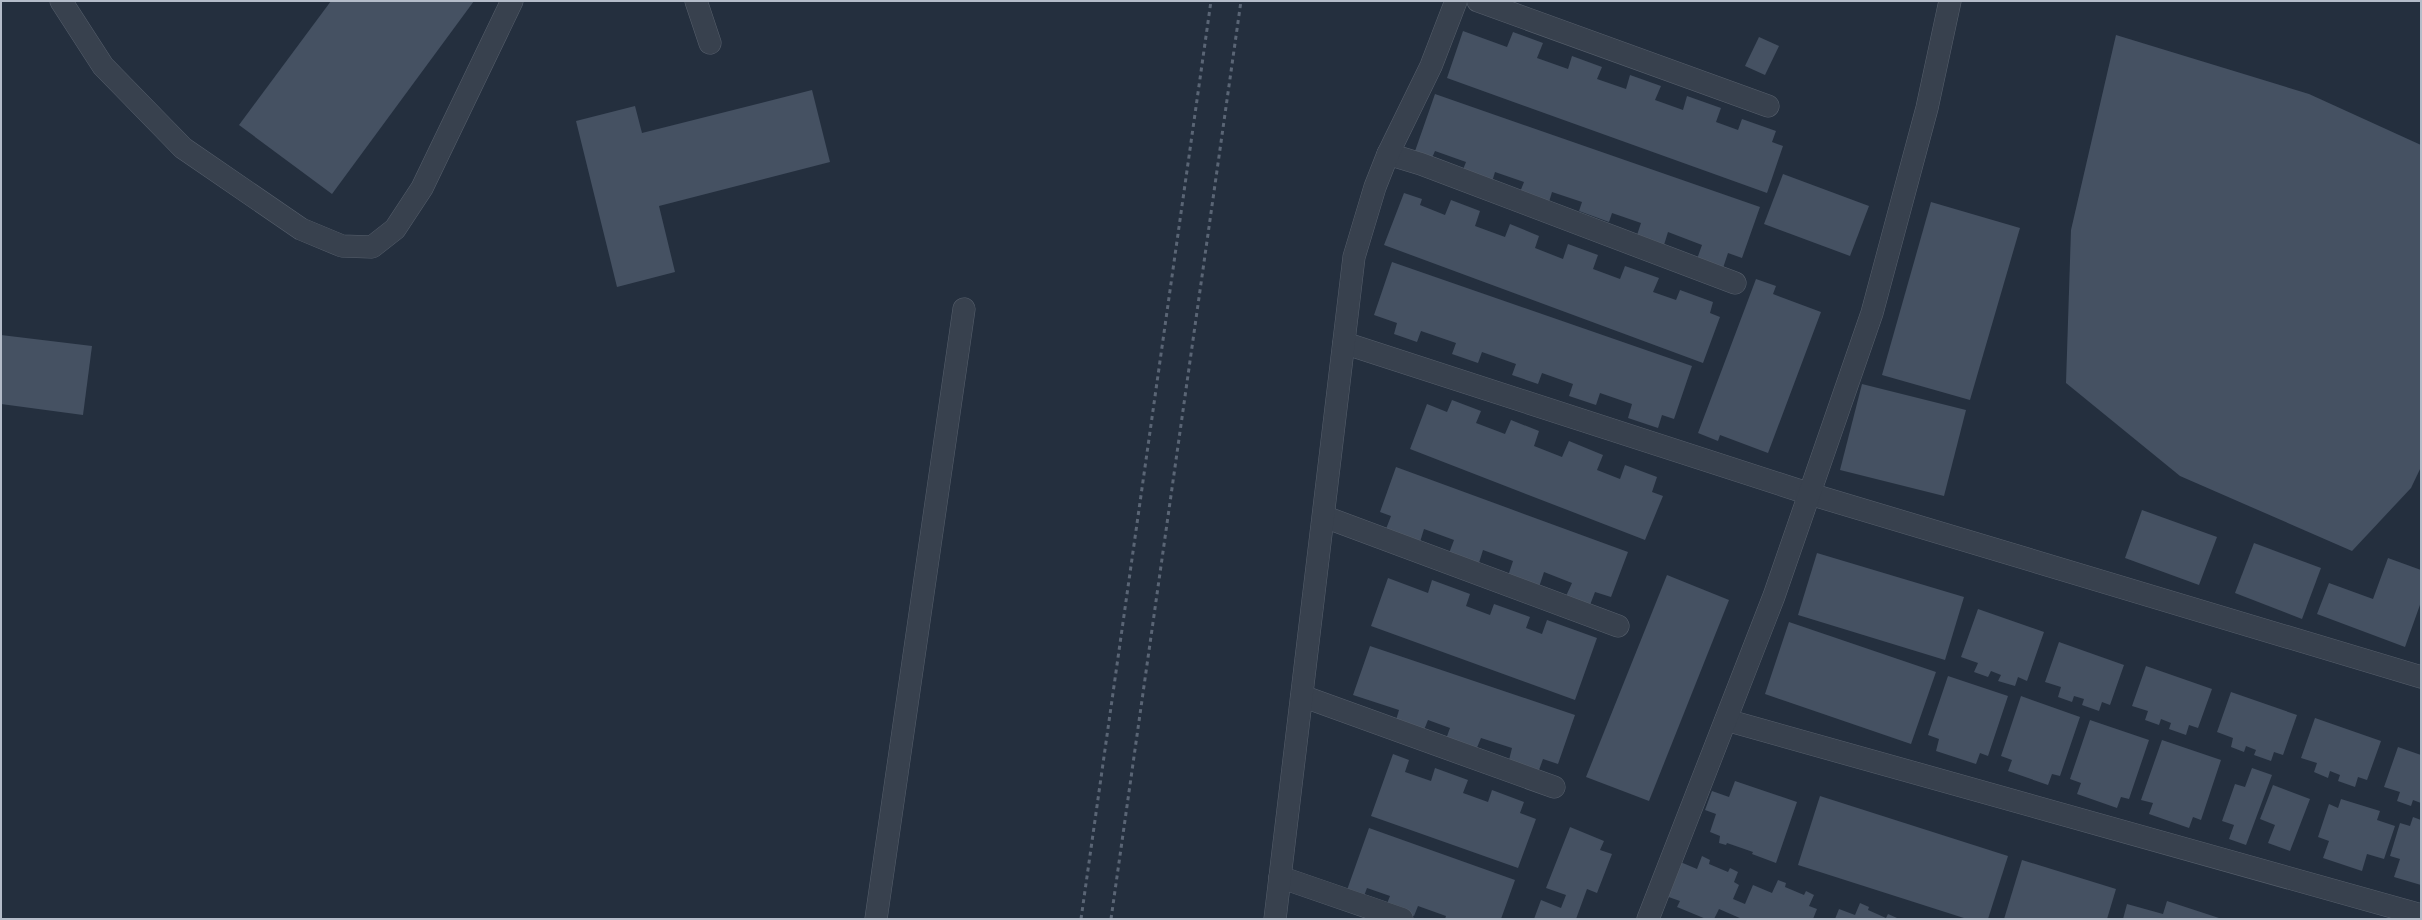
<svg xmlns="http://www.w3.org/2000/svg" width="2422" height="920" font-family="'Open Sans',sans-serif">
<rect width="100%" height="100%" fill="#242f3e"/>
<g fill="#455162">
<path d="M331,1h143l-142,193 -93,-69z"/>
<path d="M1463,31l44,16 6,-15 30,11 -6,15 31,11 4,-13 30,11 -5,12 29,10 4,-14 31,11 -6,14 28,10 4,-14 34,12 -5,14 22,8 4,-11 34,12 -4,11 11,4 -16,47 -320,-115z"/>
<path d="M2116,35l193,59 112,51v322l-10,21 -59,63 -172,-75 -114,-93 5,-153z"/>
<path d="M1759,37l20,9 -14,29 -20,-9z"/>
<path d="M812,90l18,72 -171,44 16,66 -58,15 -41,-166 59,-15 7,27z"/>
<path d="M1435,94l325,113 -18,51 -14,-5 -5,15 -26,-9 5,-14 -34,-13 -4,13 -27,-10 4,-12 -29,-10 -3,9 -30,-11 3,-9 -30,-10 -3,10 -29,-10 4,-10 -29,-10 -3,10 -30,-10 4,-10 -31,-11 -4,9 -17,-6z"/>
<path d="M1783,174l86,32 -19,50 -86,-32z"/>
<path d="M1404,193l18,6 -2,6 25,10 6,-15 29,11 -5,15 30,11 5,-13 29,12 -4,12 28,11 5,-15 30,11 -5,14 27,10 5,-13 34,12 -6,14 23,8 4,-10 33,12 -3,11 10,4 -17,46 -319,-118z"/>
<path d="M1931,202l89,26 -50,172 -88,-25z"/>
<path d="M1392,262l300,104 -18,53 -12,-4 -4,13 -30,-10 4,-14 -32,-11 -4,12 -27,-9 4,-12 -31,-11 -4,11 -26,-9 4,-11 -34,-12 -4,11 -26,-9 4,-11 -35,-12 -4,11 -23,-8 3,-11 -23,-8z"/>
<path d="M1756,279l20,7 -3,8 48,18 -53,141 -48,-18 -2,6 -20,-8z"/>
<path d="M1,335l91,11 -9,69 -82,-11z"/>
<path d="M1862,384l104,26 -22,86 -104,-26z"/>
<path d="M1452,400l29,11 -5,12 29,11 6,-14 28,11 -5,15 28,11 7,-16 34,14 -6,15 23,9 5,-14 32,12 -5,15 11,4 -18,44 -235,-91 17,-45 20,8z"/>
<path d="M1396,467l232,85 -17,45 -16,-5 -5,13 -24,-9 6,-13 -28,-11 -5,15 -31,-11 5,-15 -30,-11 -5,16 -30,-10 6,-16 -30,-11 -4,13 -34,-13 5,-13 -11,-4z"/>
<path d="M2142,510l75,27 -18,48 -74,-27z"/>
<path d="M2254,543l67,25 -19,51 -67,-26z"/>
<path d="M1817,553l147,44 -19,63 -147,-45z"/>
<path d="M2388,558l33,12v32l-16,45 -88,-33 12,-31 44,16z"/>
<path d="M1667,575l62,25 -80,201 -63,-24z"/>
<path d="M1388,578l40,15 4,-13 38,14 -4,12 24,9 4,-11 36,13 -4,11 16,6 5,-14 50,18 -22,62 -204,-74z"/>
<path d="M1978,609l66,23 -17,49 -9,-4 -3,9 -17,-5 3,-6 -10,-4 -3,6 -14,-5 4,-9 -17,-6z"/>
<path d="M1789,622l147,50 -25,72 -146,-50z"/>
<path d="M2059,642l65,23 -14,40 -8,-3 -3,9 -17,-6 2,-6 -10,-3 -2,6 -14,-5 3,-10 -16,-5z"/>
<path d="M1370,646l205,69 -17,49 -15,-5 -4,11 -30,-10 3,-12 -31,-10 -5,12 -30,-11 4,-11 -22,-8 -4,10 -28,-10 3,-10 -46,-15z"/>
<path d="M2146,666l66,23 -14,39 -9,-3 -3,10 -17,-6 2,-6 -10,-4 -2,6 -14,-5 3,-9 -16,-5z"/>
<path d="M1948,676l60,20 -20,60 -8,-3 -4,11 -40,-13 3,-12 -11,-4z"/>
<path d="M2231,692l66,23 -14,40 -9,-3 -3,9 -17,-6 2,-5 -10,-4 -2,6 -13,-5 2,-9 -16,-6z"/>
<path d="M2021,696l59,21 -20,59 -8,-2 -4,11 -40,-14 4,-11 -11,-4z"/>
<path d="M2315,718l66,23 -14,39 -9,-3 -3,10 -17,-6 2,-6 -10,-4 -2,7 -14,-6 3,-9 -16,-5z"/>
<path d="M2090,720l59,20 -20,59 -8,-2 -4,11 -40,-14 4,-11 -11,-4z"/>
<path d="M2162,740l59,20 -20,60 -8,-3 -4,11 -40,-14 4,-11 -12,-3z"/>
<path d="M2398,747l23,8v48l-8,-3 -2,6 -14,-5 3,-9 -16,-5z"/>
<path d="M1393,754l16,6 -4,12 26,9 4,-13 33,12 -5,13 25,9 4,-12 32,12 -4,11 16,6 -18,49 -147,-52z"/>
<path d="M2252,768l20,7 -26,70 -17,-6 5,-14 -12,-4 13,-37 10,3z"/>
<path d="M1735,781l62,21 -21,61 -24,-9 1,-2 -26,-9 -1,2 -7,-2 1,-7 -10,-4 6,-18 -11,-4 7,-19 17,6z"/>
<path d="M2273,785l37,14 -20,52 -22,-8 7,-18 -15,-6z"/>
<path d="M1820,796l188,60 -20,63h-21l-169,-54z"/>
<path d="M2341,799l39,12 -3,9 18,6 -11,33 -17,-5 -5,17 -39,-13 6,-17 -11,-4 11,-33 9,4z"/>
<path d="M2413,817l8,3v65l-27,-8 6,-18 -10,-3 10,-33 10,3z"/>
<path d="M1570,827l34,14 -4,9 12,4 -15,39 -10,-4 -11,30h-42l7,-19 20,8 5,-13 -20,-7z"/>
<path d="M1369,828l146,52 -14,39h-56l1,-3 -28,-10 -4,10 -28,-10 4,-10 -23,-8 -3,8 -17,-6z"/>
<path d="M1702,856l8,4 -1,4 19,8 2,-4 8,4 -4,10 5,3 -6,14 12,5 8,-19 19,8 6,-13 8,3 -1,4 19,8 2,-4 8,4 -5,11 8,3 -4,10h-71l-23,-10 -5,10h-8l-29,-12 3,-6 -20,-7 18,-33 19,8z"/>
<path d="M2022,860l94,29 -9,30h-103z"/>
<path d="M2167,901l52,17v1h-96l4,-15 36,10z"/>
<path d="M1860,903l9,4 -1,3 18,8 2,-4 9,4 -62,1 4,-10 16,6z"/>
</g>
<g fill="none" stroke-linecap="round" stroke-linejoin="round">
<defs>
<g id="minor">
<path d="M61,1l42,65 80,82 118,81 41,17 30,1 23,-18 27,-41 90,-187"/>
<path d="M696,1l14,42"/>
<path d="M1478,1l290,105"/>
<path d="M1388,154l33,10 314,119"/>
<path d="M1344,343l466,151 611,183"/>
<path d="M1325,517l293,109"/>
<path d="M1302,696l252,91"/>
<path d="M1726,720l695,195"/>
<path d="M1280,877l122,42"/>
<path d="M876,919l88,-610"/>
<path d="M1275,919l79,-662 21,-70 13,-33 43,-88 25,-65"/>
<path d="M1648,919l126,-323 98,-283 55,-205 23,-107"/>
</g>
</defs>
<use href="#minor" stroke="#565f6c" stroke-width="23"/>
<use href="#minor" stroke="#38414e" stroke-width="22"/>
<g stroke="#5a6575" stroke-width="3" stroke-dasharray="4 4" stroke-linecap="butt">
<path d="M1081,919l130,-918"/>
<path d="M1111,919l130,-918"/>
</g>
</g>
<rect width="2422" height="920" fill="none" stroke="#b4bcc9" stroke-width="4"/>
</svg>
